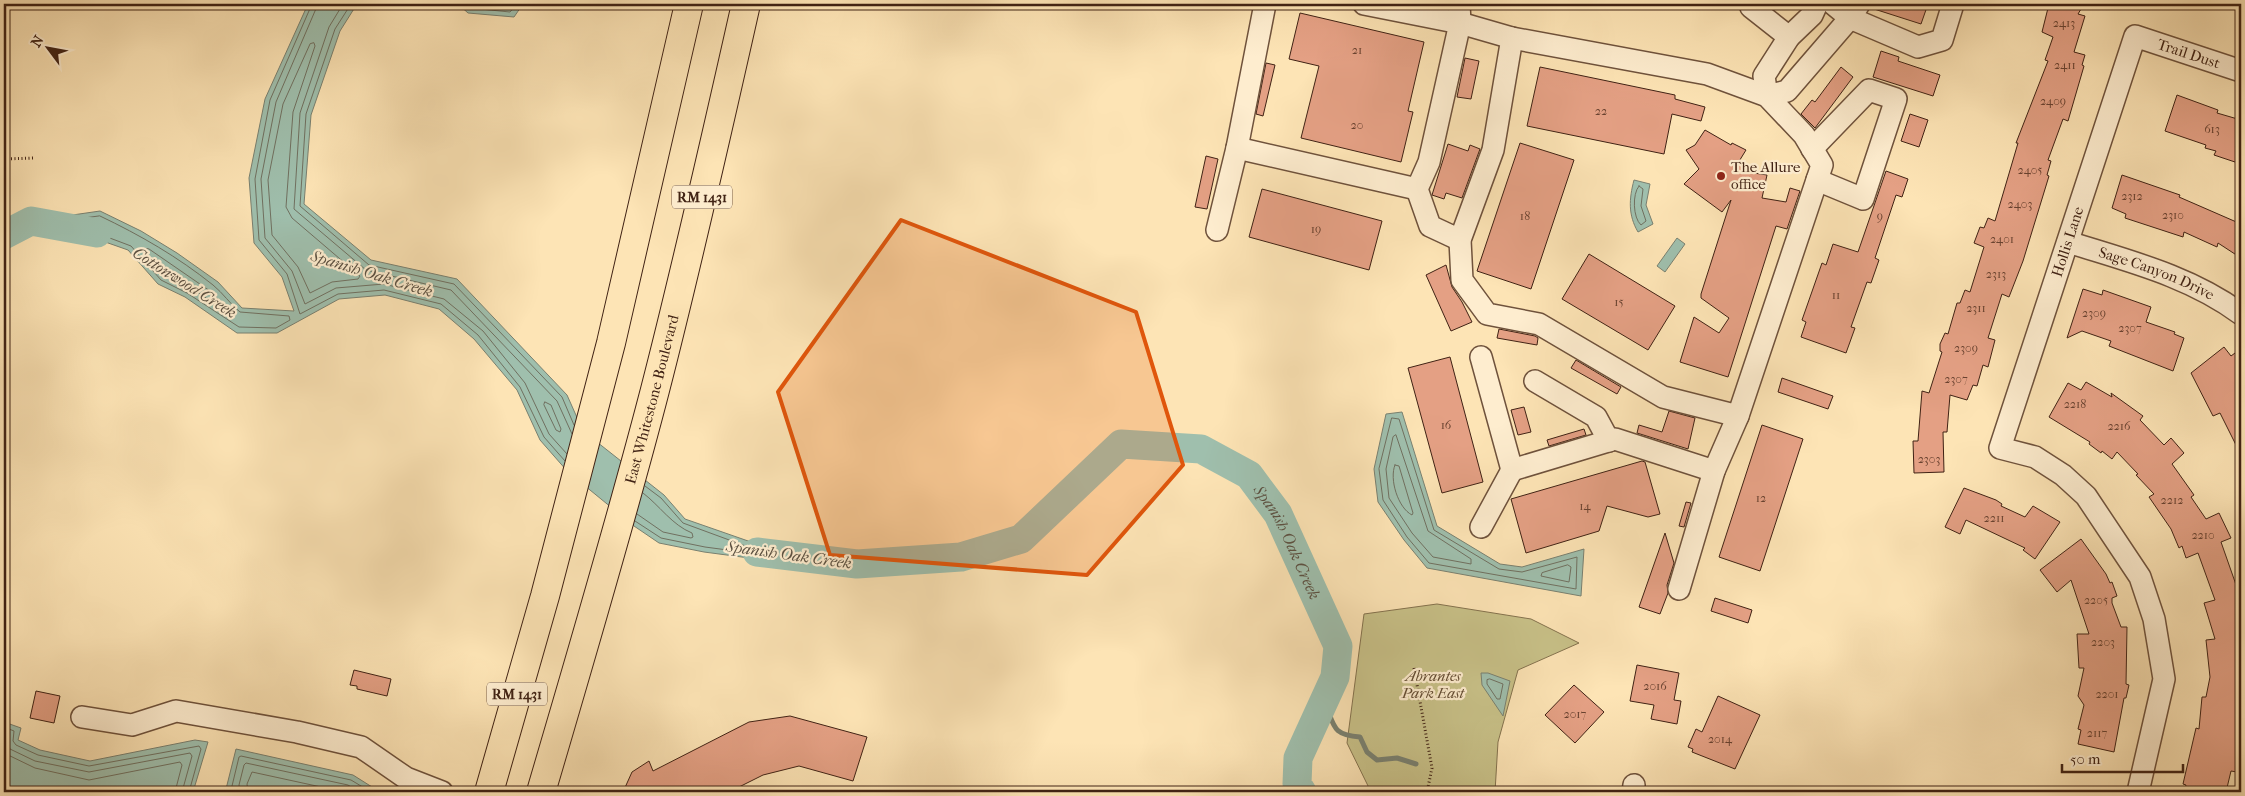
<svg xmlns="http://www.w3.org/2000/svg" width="2245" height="796" font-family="'IM FELL French Canon',serif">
<rect width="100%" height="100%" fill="#fde4b5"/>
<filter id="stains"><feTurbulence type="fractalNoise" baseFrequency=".004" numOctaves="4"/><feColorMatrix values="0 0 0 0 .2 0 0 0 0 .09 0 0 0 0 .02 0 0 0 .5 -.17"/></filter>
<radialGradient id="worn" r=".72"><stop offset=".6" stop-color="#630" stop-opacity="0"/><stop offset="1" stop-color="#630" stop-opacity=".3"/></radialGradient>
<path fill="#c8c188" stroke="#84724e" d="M1437,604l94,15 48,24 -61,27 -20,72 -3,50h-124l-24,-49 17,-129z"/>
<g fill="#9fbfad" stroke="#798070">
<path d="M308,4h49l-17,27 -29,84 -7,89 67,56 86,19 110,116 16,36 81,64 21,24 109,38 -22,4 -68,-9 -45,-9 -25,-17 -66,-54 -28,-32 -23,-50 -43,-51 -35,-30 -54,-14 -46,4 -62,34h-40l-52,-36 -27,-13 -30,-34 -71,-25 -26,-4 69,-10 41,20 36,22 41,29 24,26 52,3 -12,-34 -28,-34 -5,-65 16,-79z"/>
<path d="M458,4h65l-9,13 -46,-4z"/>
<path d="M1634,180l16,4 -4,21 7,19 -15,8c-10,-17 -9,-33 -4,-52z"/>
<path d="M1677,238l8,6 -20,28 -8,-6z"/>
<path d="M1402,412l35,114 63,38 22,3 62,-18 -3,47 -154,-28 -23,-28 -26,-38 -4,-33 12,-55z"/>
<path d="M1481,673h7l22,8 -7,35 -21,-31z"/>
<path d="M4,722l17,6 -3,12 22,10 50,11 105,-21 13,2 -15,50h-189z"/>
<path d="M236,749l117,26 27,17h-144l-10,-3z"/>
</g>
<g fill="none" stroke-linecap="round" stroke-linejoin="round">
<g stroke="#707060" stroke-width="1">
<path d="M312,4l-42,96 -15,79 4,61 28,34 13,40 38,-20 46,-4 57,14 37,31 42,52 24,50 21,24"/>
<path d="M318,4l-42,98 -15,77 4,59 27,33 13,33 31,-16 48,-4 60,15 39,32 42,52 24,51 18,20"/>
<path d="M343,4l-14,23 -29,86 -6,96 72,61 85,20 106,111 15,33"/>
<path d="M351,4l-16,25 -29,85 -6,92 69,59 85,19 108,113 12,28"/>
<path d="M466,4l4,4 40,4 7,-8"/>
<path d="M314,43l1,3 -22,66 -7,95 6,11 68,58 -2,3 -26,3 -22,11 -12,-26 -26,-32 -4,-55 15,-76 27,-60z"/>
<path d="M1639,186l4,3 -2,17 5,15 -5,4c-8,-7 -9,-31 -2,-39z"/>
<path d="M100,216c40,19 78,41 113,69 10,8 17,19 27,27l49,4 1,4 -14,8 -37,-1 -52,-34 -26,-13 -30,-34 -61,-23 2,-3z"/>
<path d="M149,249l61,42 11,11v3l-3,1 -28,-19 -25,-12 -20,-23 1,-3z"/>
<path d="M545,402l6,3 10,24 -1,3 -4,-2 -12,-25z"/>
<path d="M1392,418l7,1 35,111 65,39 23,3 55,-15 -1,32 -147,-26 -22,-26 -24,-37 -4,-31z"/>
<path d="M1396,435l32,96 43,28v5l-38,-7 -21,-24 -23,-35 -3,-29 7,-32z"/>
<path d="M1395,465l4,1 14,47 -1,2c-14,-7 -23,-36 -17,-50z"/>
<path d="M637,514l26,18 28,6 2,-1 -1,-4c-20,-8 -32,-27 -49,-40"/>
<path d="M635,521l26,17 44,9 45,6 2,-2 -1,-3 -68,-25 -22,-25 -16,-12"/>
<path d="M1568,565l3,2 -2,15 -28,-6 1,-3z"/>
<path d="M1490,679l13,5 -3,15h-3l-10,-15v-4z"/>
<path d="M4,727l10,4 -1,10 3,4 22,10 51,11 110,-20 2,3 -12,43"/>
<path d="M4,734l3,2v7l3,6 25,12 54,11 101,-19 2,3 -10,36"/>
<path d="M4,753l31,15 54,12 91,-18 2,3 -7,27"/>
<path d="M234,792l-2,-6 7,-29 2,-1 110,24 20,12"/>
<path d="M240,792l-1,-7 5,-20 2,-2 102,22 11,7"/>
<path d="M248,792l-1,-8 5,-12 92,20"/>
</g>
<path stroke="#798070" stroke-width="5" d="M1324,701c11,25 7,34 36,36l7,15 10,8 20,-2 19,6"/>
<g stroke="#9fbfad" stroke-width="29">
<path d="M4,235l27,-14 66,12"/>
<path id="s1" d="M757,552l100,12 104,-7 60,-18 100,-95 80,5 48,26 29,39 60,132 -3,31 -37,81 -1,26 5,8"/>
</g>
</g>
<g fill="#e4a084" stroke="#402214">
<path d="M1871,4h57l-7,20 -50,-16z"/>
<path d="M2049,4h35l-6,10 7,2 -11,36 11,3 -3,10 2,1 -16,55 -5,-2 -15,41 3,1 -4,14 2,1 -26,85 -14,36 -7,-3 -14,44 7,2 -7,27 -5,-2 -6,21 -4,-1 -6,15 -17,-5 -3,37h-4l1,40 -30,1 -1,-32h5l4,-50 7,2 13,-41 -2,-1v-7l5,-11 3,1 9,-31h3l5,-13 5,2 14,-45 -10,-4 6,-16 4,1 4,-10 7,3 23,-78h-2l32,-82 -3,-1 8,-23 -11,-5z"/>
<path d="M1300,13l124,29 -16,69 5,1 -12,50 -100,-24 18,-72 -30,-7z"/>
<path d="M1881,51l18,6 -1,4 42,14 -7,21 -60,-19z"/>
<path d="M1465,58l14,3 -8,38 -14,-2z"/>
<path d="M1266,63l9,2 -12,51 -7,-2z"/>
<path d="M1540,67l135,28v4l30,8 -4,14 -29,-7 -8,40 -137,-28z"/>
<path d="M1841,67l12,10 -38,51 -14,-14 11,-14 3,2z"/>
<path d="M2177,95l41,15 -1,3 24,7v44l-27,-9 2,-4 -11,-3 1,-3 -41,-14z"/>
<path d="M1910,114l18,6 -9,27 -18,-6z"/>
<path d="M1705,130l26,15 1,-2 14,7 -8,13 16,10 13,2 -5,23 24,4 4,-14 10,3 -13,38 -11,-3 -48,151 -48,-15 14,-45 25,16 10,-15 -28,-20v-4l30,-94 -9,12 -38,-28 15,-15 -13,-19 9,-5z"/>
<path d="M1520,143l54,17 -43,129 -54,-18z"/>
<path d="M1448,144l20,7 2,-6 10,4 -18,49 -16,-5 -2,6 -12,-4z"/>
<path d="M1206,156l12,3 -11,50 -12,-2z"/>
<path d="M1886,171l22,8 -6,18 -6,-2 -21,63 4,2 -8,23 -4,-1 -16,45 4,1 -9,25 -45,-16 5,-15 -4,-2 20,-57 4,2 7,-21 25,8z"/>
<path d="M2122,175l58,20 -1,2 62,27v34l-23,-15 -1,4 -33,-15 -1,5 -58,-19 1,-4 -14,-6z"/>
<path d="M1262,189l120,32 -13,49 -120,-33z"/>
<path d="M1589,254l86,52 -27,44 -86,-51z"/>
<path d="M1446,265l6,22 10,15 10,20 -21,9 -25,-56z"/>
<path d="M2083,289l19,6 1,-5 48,17 -5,15 29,10 -1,2 10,4 -11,33 -64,-25 2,-5 -29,-10 -15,7z"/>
<path d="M1499,329l36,7 3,2 -1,7 -40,-7z"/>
<path d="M2224,347l7,9 4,-3 6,8v94l-21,-42 -7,3 -22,-43z"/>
<path d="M1450,357l33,125 -41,11 -34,-125z"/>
<path d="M1576,360l45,27 -4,7 -46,-26z"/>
<path d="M1782,378l51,18 -5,13 -50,-17z"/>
<path d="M2086,382l26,15 -1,-4 32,23 -3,4 24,25 7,-7 13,15 -12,11 22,31 -3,2 15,22 13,-6 12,25 -10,4 20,57v151l-4,22 -6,-1 -5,21h-42l2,-7 -3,-1 13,-56 3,1 3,-32h4l4,-20 -4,-37 9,-1 -11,-36 11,-3 -17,-47 -12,5 -4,-12 -3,2 -8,-19 -22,-32 5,-3 -18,-19 2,-1 -21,-22 -5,7 -10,-8 -1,2 -12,-9 1,-2 -41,-25 19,-34 13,7z"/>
<path d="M1524,407l7,25 -13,3 -7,-25z"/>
<path d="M1669,411l26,7 -7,31 -51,-16 2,-8 23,7z"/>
<path d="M1762,425l41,14 -43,132 -41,-14z"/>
<path d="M1584,429l2,6 -37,11 -2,-6z"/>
<path d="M1642,461l3,1 15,52 -12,3 -41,-11 -8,25 -73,22 -15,-54z"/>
<path d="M1964,488l32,12 6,4 -1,2 24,11 8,-11 27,16 -25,37 -12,-9 2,-2 -59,-28 -6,14 -15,-7z"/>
<path d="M1686,502l5,1 -7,24 -5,-1z"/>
<path d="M1665,533l9,30 -7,22 1,8 -8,21 -21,-7z"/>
<path d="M2081,539l25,35 4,9 2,-1 5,14 -5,2v5l9,24h6l-1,57 3,1 -3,13h-2l-10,54 -36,-8 3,-14 -3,-1 6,-24 -6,-9 6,-28h-5l-2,-34h12l-18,-54 -14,12 -17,-22z"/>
<path d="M1715,598l37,12 -4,13 -37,-12z"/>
<path d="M1637,665l42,8 -5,27 7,1 -4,23 -26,-5 3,-14 -24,-4z"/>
<path d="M354,670l37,9 -4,17 -30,-7v-3l-7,-1z"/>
<path d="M1574,685l30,27 -29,31 -30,-28z"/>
<path d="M36,691l24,5 -6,27 -24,-5z"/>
<path d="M1718,696l42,19 -25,54 -43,-17 1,-3 -5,-2 8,-18 6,3z"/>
<path d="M790,716l77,21 -14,44 -54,-15 -36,9 -34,17h-106l9,-20 17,-11 4,10 96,-49z"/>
</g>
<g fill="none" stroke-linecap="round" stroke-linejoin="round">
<defs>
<g id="minor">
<path d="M1364,4l96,19 52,15 195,36 60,22 37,39 18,30 -84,251 -24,55 -35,118"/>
<path d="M1459,4l1,19 -31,139 -12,27 13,37 30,14"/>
<path d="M1751,4v3l38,30"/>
<path d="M1817,4l-5,11 -23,22 -25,39 3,20 20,-5 63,-73 9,-14"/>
<path d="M1833,4l17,14 68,29 24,-7 11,-36"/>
<path d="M1512,38l-19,112 -33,90 2,40 25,34 52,10 124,73 75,19"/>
<path d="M1237,148l180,41"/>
<path d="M1812,149l57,-59 27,9 -33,100 -46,-19"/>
<path d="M1217,230l20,-82 28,-144"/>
<path id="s2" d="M2068,242c60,19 122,34 173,72"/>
<path d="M1481,357l31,113 103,-31 99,32"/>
<path d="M1535,381l61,36 13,24"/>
<path d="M1481,527l31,-57"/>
<path d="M82,717l50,8 44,-14 121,21 64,15 45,31 36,14"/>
<path d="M1633,792l1,-7"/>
<path id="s3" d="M2138,792l26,-113 -10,-60 -14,-42 -54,-81 -23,-21 -28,-18 -35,-9 135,-412 106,35"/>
</g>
<g id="major">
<path d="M489,792l56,-196 66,-253 78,-339"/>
<path id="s4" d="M541,792c39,-133 79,-267 114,-402 33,-128 62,-257 91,-386"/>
</g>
</defs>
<use href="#minor" stroke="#6f523c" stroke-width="24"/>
<use href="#major" stroke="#402214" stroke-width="30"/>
<g stroke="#402214" stroke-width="3" stroke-dasharray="1 2.5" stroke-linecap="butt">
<path d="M4,159l30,-1"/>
<path d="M1414,668l18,100 -5,24"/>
</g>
<use href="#minor" stroke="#feedcf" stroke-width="21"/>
<use href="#major" stroke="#fde4b5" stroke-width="28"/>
</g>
<path fill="#e0560c" fill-opacity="0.2" stroke="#e0560c" stroke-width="4" stroke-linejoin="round" d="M901,220l235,92 47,153 -96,110 -257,-20 -52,-163z"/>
<circle fill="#8f2418" stroke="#feedcf" stroke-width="2" cx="1721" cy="176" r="5"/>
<g text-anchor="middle" stroke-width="4.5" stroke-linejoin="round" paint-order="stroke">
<g font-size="12" fill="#694230">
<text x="2064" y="27">2413</text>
<text x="1357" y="54">21</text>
<text x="2065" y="69">2411</text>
<text x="2053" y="105">2409</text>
<text x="1601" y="115">22</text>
<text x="1357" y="129">20</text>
<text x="2212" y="133">613</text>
<text x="2030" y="174">2405</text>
<text x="2132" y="200">2312</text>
<text x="2020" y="208">2403</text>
<text x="2173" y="219">2310</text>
<text x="1525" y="220">18</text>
<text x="1880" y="220">9</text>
<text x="1316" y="233">19</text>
<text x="2002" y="243">2401</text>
<text x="1996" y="278">2313</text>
<text x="1836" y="299">11</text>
<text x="1619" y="306">15</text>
<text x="1976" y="312">2311</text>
<text x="2094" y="317">2309</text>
<text x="2130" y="332">2307</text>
<text x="1966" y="352">2309</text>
<text x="1956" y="383">2307</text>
<text x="2075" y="408">2218</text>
<text x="1446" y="429">16</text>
<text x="2119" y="430">2216</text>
<text x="1929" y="463">2303</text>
<text x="1761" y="502">12</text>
<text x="2172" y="504">2212</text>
<text x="1585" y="510">14</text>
<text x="1994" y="522">2211</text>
<text x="2203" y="539">2210</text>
<text x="2096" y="604">2205</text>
<text x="2103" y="646">2203</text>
<text x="1655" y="690">2016</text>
<text x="2107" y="698">2201</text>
<text x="1575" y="718">2017</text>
<text x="2097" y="737">2117</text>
<text x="1720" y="743">2014</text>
</g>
<g fill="#feedcf" stroke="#795f4c" stroke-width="1">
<rect x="672" y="185.5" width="60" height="23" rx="4"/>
<rect x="487" y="682.5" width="60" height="23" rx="4"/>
</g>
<g font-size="14" font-weight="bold" fill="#402214">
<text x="702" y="202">RM 1431</text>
<text x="517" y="699">RM 1431</text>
</g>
<g font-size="15" fill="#402214" stroke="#feedcf">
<text dy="5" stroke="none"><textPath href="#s3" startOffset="909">Trail Dust</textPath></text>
<text dy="5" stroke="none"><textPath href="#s3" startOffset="636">Hollis Lane</textPath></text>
<text dy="5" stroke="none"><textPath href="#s2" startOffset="94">Sage Canyon Drive</textPath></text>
<text dy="5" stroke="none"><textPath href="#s4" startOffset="408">East Whitestone Boulevard</textPath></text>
</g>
<g font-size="15" fill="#402214" stroke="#feedcf" text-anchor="start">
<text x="1731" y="172">The Allure<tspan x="1731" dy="17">office</tspan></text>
</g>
<g font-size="15" font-style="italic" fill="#624a31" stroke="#feedcf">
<text x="1433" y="681">Abrantes<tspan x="1433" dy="17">Park East</tspan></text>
</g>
<g font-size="16" font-style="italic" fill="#5c5142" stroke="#feedcf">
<text transform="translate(372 273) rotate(17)" y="6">Spanish Oak Creek</text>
<text transform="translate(185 282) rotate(32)" y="6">Cottonwood Creek</text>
<text dy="6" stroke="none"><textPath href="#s1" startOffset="618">Spanish Oak Creek</textPath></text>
<text transform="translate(789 554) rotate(8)" y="6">Spanish Oak Creek</text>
</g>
</g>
<rect width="2245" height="796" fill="none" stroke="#fde4b5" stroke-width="20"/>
<rect x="5" y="5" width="2235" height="786" fill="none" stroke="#402214" stroke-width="2.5"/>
<rect x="10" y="10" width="2225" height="776" fill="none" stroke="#402214"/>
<g transform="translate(48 48) rotate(302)" stroke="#feedcf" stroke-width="4" paint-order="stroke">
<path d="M0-4L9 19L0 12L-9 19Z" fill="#402214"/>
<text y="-8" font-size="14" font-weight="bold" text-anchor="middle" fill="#402214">N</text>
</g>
<path d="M2062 764v8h121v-8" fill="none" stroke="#402214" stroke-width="2.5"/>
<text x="2070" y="764" font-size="15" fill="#402214" stroke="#feedcf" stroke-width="4" paint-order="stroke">50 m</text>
<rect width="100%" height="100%" filter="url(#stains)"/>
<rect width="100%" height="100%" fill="url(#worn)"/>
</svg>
